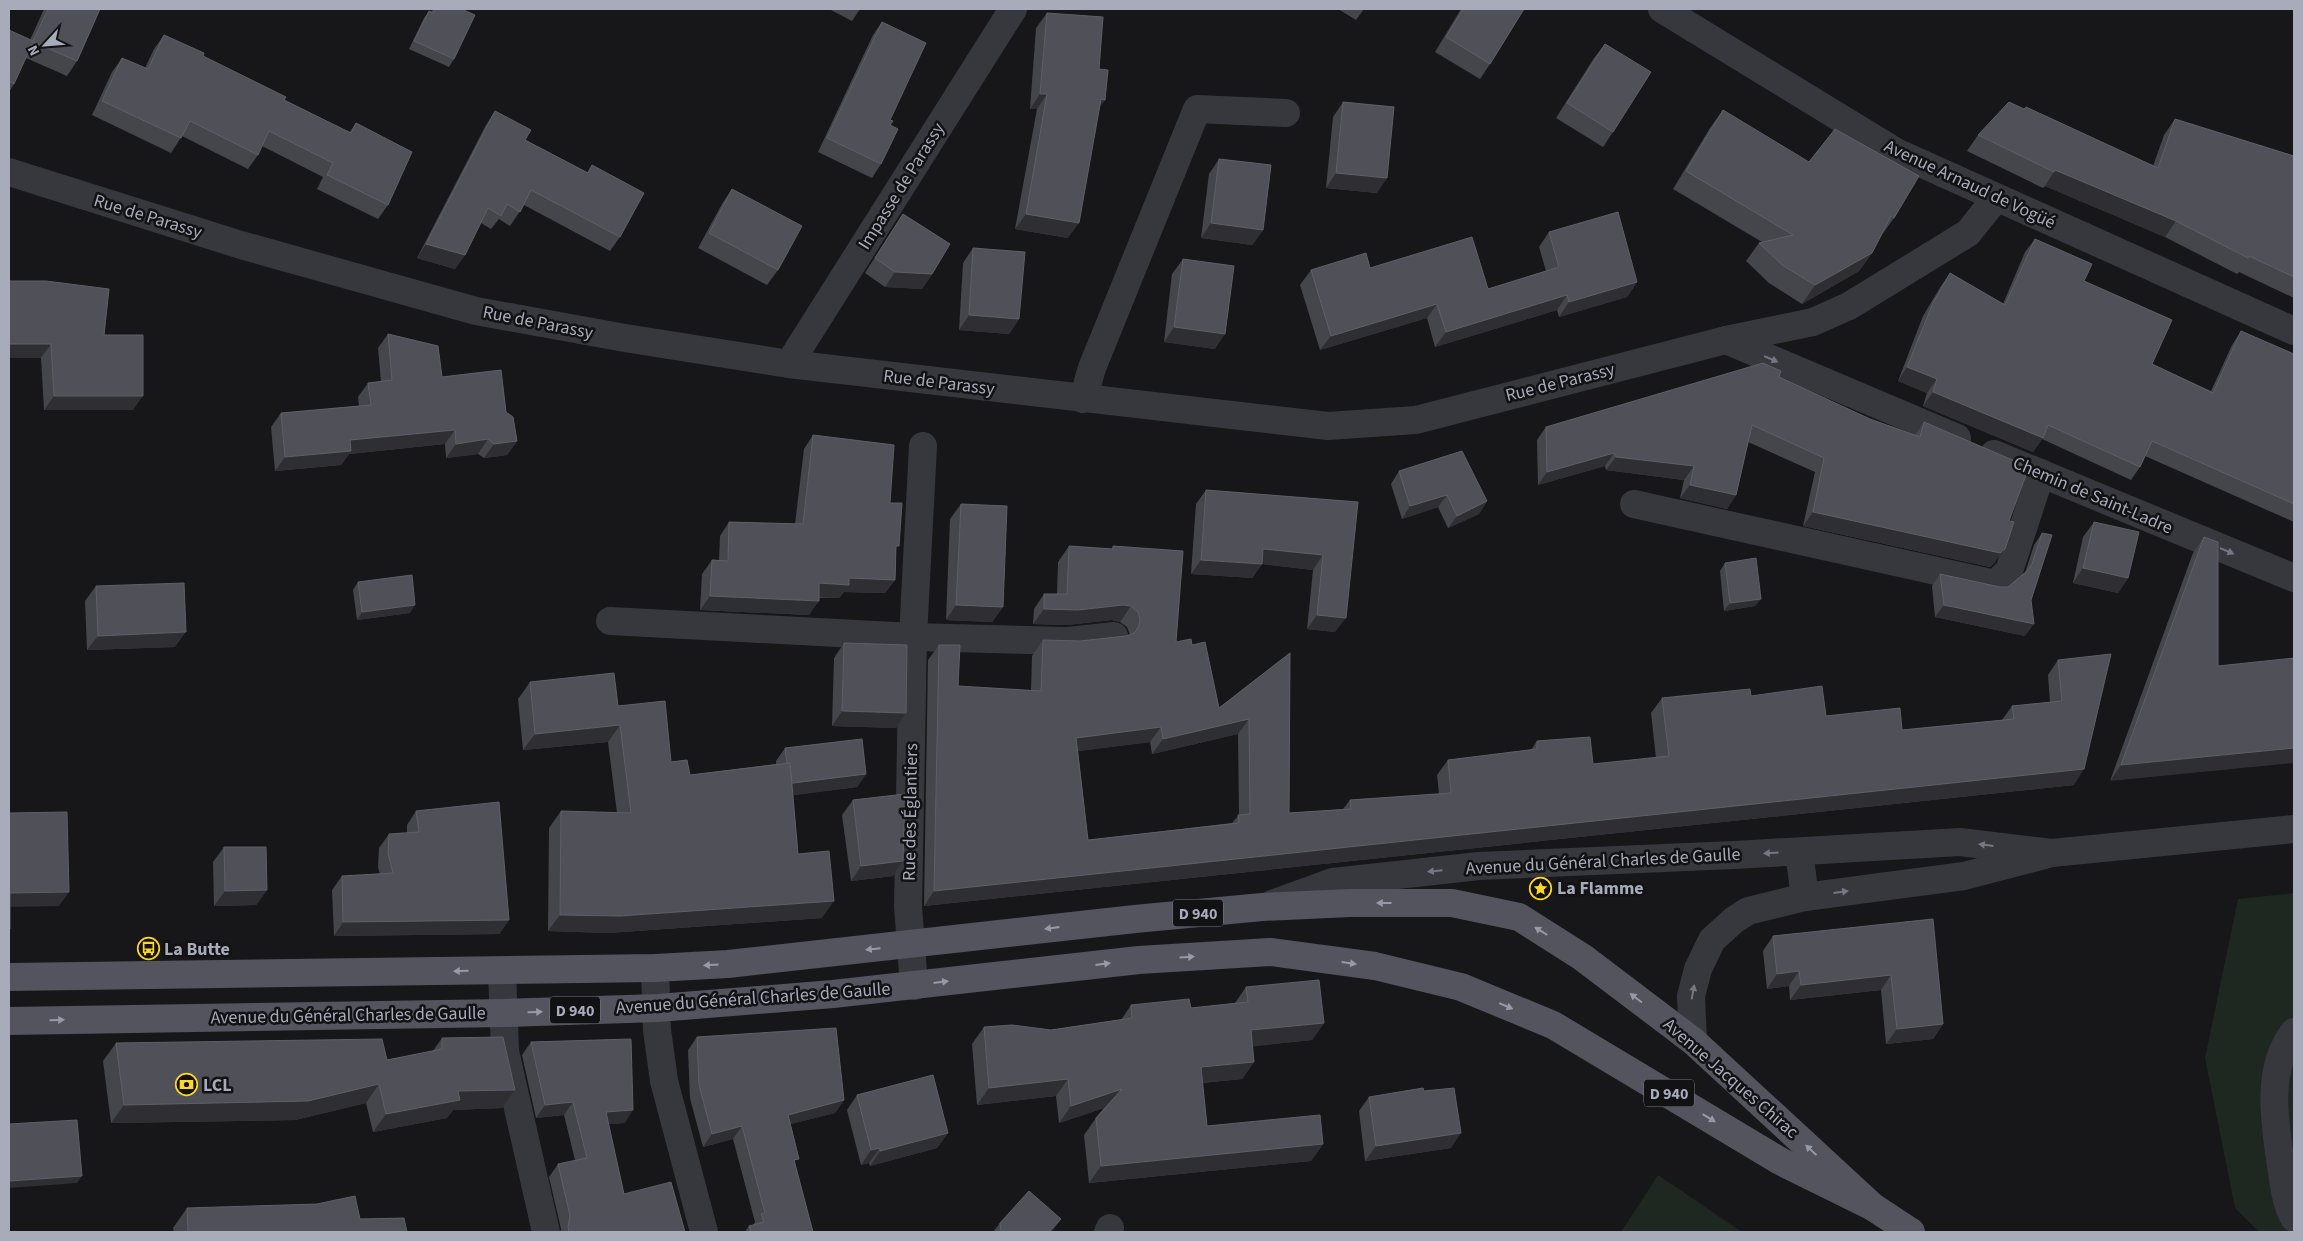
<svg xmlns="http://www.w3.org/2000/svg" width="2303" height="1241" font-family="'Source Sans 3',sans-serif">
<rect width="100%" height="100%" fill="#171619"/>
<g fill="#1e2720">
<path d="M2294,893v339h-35l-24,-24 -30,-150 33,-159z"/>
<path d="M1658,1175l84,57h-121z"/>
</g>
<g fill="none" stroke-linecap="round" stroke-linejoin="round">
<g stroke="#37373e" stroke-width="28">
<path d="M1662,9l234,143 398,179"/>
<path d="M9,172l232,73 235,66 149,27 164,26 539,62 88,-6 310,-80 87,-18 36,-16 119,-73 28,-35"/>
<path d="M1726,340l231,98"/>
<path d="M789,364l224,-355"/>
<path d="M1083,399l9,-31 105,-259 89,4"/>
<path d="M1994,454l300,124"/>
<path d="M1634,504l361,80 14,-13 32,-98"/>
<path d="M610,621l303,16 155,4 46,-5"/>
<path d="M1799,852l6,45"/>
<path d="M1272,904l61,-22 146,-16 255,-11 226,-13 92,11"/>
<path d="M655,968l2,62 7,51 40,151"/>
<path d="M502,971l3,80 41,181"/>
<path d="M914,986l-6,-80 5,-269 10,-191"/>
<path d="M2294,1032c-29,37 -19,91 -13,134 3,17 4,36 13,52"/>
<path d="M1693,1041l-2,-45 7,-27 14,-29 22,-20 14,-9 57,-14 159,-21 88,-23 242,-24"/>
<path d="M1108,1232l2,-4"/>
</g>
<g stroke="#53545e" stroke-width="28">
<path d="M9,977l646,-9 73,-4 407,-45 127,-12 88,-4h102l67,14 63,40 111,84 180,166"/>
<path d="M9,1021l495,-8 154,-5 175,-14 306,-34 131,-8 105,14 86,21 92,38 227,136 93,46 38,25"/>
</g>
</g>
<g fill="#45464c" fill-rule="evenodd">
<path d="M44,9h56l-23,52 -10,15 -41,-18 -12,26 -5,8v-62l21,10z"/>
<path d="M433,9h28l-7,50 -5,8 -40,-18 15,-31 5,-7 2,1z"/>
<path d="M829,9h31l-8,12z"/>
<path d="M1338,9h26l-8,11z"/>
<path d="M1461,9h63l-34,55 -10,15 -45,-27z"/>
<path d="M1047,13l52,56 6,31 -6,7 -31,131 -53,-9 22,-120h-7l6,-81z"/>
<path d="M882,22l8,103 -9,39 -9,14 -54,-26 55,-117z"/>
<path d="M164,35l120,65 65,33 7,-10 32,82 -10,14 -61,-30 6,-12 -61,-31 -4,9 -10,14 -66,-33 -11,17 -79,-38 20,-43 10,-14 23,10 9,-19z"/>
<path d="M1605,44l8,88 -10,15 -47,-29 38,-60z"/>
<path d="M1343,102l34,91 -51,-5 7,-71z"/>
<path d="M2024,109l129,57 11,-31 11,-16 119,37v142l-55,-26 -2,2 -72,-37 -120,-51 -2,2 -76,-37 11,-16z"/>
<path d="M1723,110l171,108 -13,18 -9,17 -13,18 -57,33 -33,-21 -23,-22 13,-18 3,-1 -89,-53 37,-61z"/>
<path d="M495,111l30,29 62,33 5,-8 28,72 -10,14 -86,-46 -14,21 -11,-7 -8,10 -10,-6 -16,32 -10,14 -38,-11 69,-133z"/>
<path d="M1219,159l44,71 -11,15 -51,-7 8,-64z"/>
<path d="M732,189l46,81 -11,15 -69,-37 24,-44z"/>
<path d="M903,214l29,60 -10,15 -37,-2 -20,-14 28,-44z"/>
<path d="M1549,232l88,50 -10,15 -68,20 -2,-7 -122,37 -8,-29 -107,32 -20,-65 11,-15 59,-2 118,21 58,-18 -7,-24z"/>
<path d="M2035,239l49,42 68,83 59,27 21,-46 9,-14 53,23v168l-149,-66 -5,11 -9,13 -89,-41 -9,13 -110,-46 4,-13 -29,-12 25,-65 18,-30 9,-13 53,31 22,-52z"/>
<path d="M973,248l46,71 -10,15 -50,-4 4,-67z"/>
<path d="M1183,259l32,90 -51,-7 8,-68z"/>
<path d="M9,281l95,54 29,75h-89l-3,-52h-32z"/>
<path d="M388,334l54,43 64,35 11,29 -10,14 -23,3 -6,-4 -32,4 -1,-14 -96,10 -8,11 -66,6 -4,-44 10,-14 78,-7 -1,-9 10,-14 13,-1 -3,-34z"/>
<path d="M1779,377l91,42 45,16 9,-13 85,99 -14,41 -5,5 -187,-41 12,-54 -67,-30 -12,53 -9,14 -47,-11 4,-18 -78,-10 -1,-4 -67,19 -1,-45 9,-13z"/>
<path d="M813,435l77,68 6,48 -1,29 -10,13 -41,-1 -5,6h-20l-10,17 -109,-5 2,-36 10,-14h7l1,-24 9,-14 66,2 9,-75z"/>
<path d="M1399,471l88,30 -8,13 -31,14 -10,-21 -36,12 -11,-35z"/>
<path d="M1206,490l152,12 -23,130 -28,-3 6,-59 -51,-6 -10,14 -61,-4 5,-70z"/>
<path d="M961,504l42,103 -11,15 -46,-2 4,-101z"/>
<path d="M2094,522l34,56 -10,15 -45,-10 10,-46z"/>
<path d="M2042,533l-17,103 -90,-19 -3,-31 8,-12 60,13h8l17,-14 9,-28z"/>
<path d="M2204,537l14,129 -108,115 83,-228z"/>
<path d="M1069,546l43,3 1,-3 63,96 16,3 27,63 71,-55 -1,160 54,-4 7,-9 89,-6 -2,-19 11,-15 83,-10 6,-9 56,23 63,-6 -5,-45 11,-15 89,-2 75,20 76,14 100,-10 10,-14 38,-4 -2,-27 10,-15 16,125 -1150,121 4,-246 11,-15 19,41 73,5 1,-35 11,-16 37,1 46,-5 4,-1 -3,-8 -7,-5 -8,-2 -45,5 -34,-1 1,-15 10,-15h13l1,-32zM1238,734l1,81 -7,8 -144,17 -10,-89 72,-9 2,12z"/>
<path d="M1725,563l36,36 -6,7 -31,5 -4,-40z"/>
<path d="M358,582l52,31 -53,7 -4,-30z"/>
<path d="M96,586l79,61 -88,3 -2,-49z"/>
<path d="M844,643l62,70 -10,15 -64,-2 2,-68z"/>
<path d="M530,682l88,24 53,56 19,13 86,-11v-3l9,-13 81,26 -9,13 -64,8 5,59 24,64 -214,15 -60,-2 1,-103 12,-17 56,2 -9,-71 -85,8 -5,-51z"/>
<path d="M853,800l50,61 -10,15 -42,5 -9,-66z"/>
<path d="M416,811l93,109 -10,14 -165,2 -2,-46 10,-14 38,-2 -2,-7 1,-19 10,-14 18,-1v-8z"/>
<path d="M224,847l43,43 -11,15 -42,1 -1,-44z"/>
<path d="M1933,919l10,105 -10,15 -47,5 -5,-54 -91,10 -1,-14 -22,3 -4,-38 10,-15z"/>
<path d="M1246,987l78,36 -12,17 -60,6 2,16 -12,17 -40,4 5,43 116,18 -12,17 -222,22 -5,-48 12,-17 8,-10 -45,15 -3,-27 -79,9 -5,-61 12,-17 67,3 70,-10 10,-15 60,3 44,-5z"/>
<path d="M697,1037l147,63 -9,13 -45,11 5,40 18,68h-68l4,-6 4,-1 2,-3 -22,-83 -30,8 -13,-49 -2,-48z"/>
<path d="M442,1038l73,52 -13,18 -49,2 -6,8 -74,14 -7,-29 -71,17 -184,3 -8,-62 13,-18 271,17 46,-9z"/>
<path d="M531,1042l94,81 -17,1 16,70 61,38h-125l1,-3 -12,-52 9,-13 17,-4 -11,-45 -28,3 -14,-63z"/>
<path d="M1424,1091l27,57 -86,13 -6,-50 10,-14z"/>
<path d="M857,1095l91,38 -11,15 -67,18 -1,-3 -8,2 -14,-55z"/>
<path d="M187,1208l173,11 47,13h-233l-1,-4z"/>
<path d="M1000,1223l52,9h-59z"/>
</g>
<g fill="#2e2e33">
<path d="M1040,94h7l-10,15h-7z"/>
<path d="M1101,99l4,1 -11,15z"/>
<path d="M2055,170l121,51 -11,16 -120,-51z"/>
<path d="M1336,173l51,5 -10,15 -51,-5z"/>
<path d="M1026,214l53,9 -11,15 -53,-9z"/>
<path d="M1211,223l52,7 -11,15 -51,-7z"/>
<path d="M426,244l39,11 -10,14 -38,-11z"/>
<path d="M1872,253l-13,18 -57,33 13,-19z"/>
<path d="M895,272l37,2 -10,15 -37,-2z"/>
<path d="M1637,282l-10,15 -68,20 10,-15z"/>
<path d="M1567,295l-10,15 -122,37 11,-15z"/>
<path d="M1437,304l-10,14 -107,32 11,-14z"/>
<path d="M969,315l50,4 -10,15 -50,-4z"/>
<path d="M1174,327l51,7 -10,15 -51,-7z"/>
<path d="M9,344h42l-10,14h-32z"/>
<path d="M1907,367l30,12 -10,14 -29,-12z"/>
<path d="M1933,392l110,46 -10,14 -110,-46z"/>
<path d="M54,396h89l-10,14h-89z"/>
<path d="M455,430l-10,14 -96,10 -8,11 -66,6 10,-14 65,-17z"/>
<path d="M488,439l-10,15 -32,4 10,-14z"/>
<path d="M517,441l-10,14 -23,3 10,-14z"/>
<path d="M1614,453l-9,13 -67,19 9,-13z"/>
<path d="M1616,457l78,9 -10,14 -78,-10z"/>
<path d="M1690,485l46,10 -9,14 -47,-11z"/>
<path d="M1447,495l-9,12 -36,12 8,-13z"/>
<path d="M1487,501l-8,13 -31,14 9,-12z"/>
<path d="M1813,512l192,37 -10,13 -5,5 -187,-41z"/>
<path d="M1263,549l60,6 -10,15 -51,-6 -10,14 -61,-4 10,-14z"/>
<path d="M2083,568l45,10 -10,15 -45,-10z"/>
<path d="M849,578l46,2 -10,13 -41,-1 -5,6 -29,-1 9,-14z"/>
<path d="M710,596l109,5 -10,14 -109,-5z"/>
<path d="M1761,599l-6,7 -31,5 6,-8z"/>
<path d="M415,605l-5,8 -53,7 5,-8z"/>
<path d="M956,605l47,2 -11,15 -46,-2z"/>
<path d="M1123,605l8,1 -11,16 -8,-2 -45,5 -34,-1 11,-15z"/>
<path d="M1944,605l90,19 -9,12 -90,-19z"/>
<path d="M1317,615l29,3 -11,14 -28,-3z"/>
<path d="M186,632l-11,15 -88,3 11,-14z"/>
<path d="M842,711l64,2 -10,15 -64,-2z"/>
<path d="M1249,719l-11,15 -86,20 11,-15z"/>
<path d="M620,725l-12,17 -85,8 12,-16z"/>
<path d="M1161,727l-11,15 -85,11 11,-15z"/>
<path d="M2294,748v15l-184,18 11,-16z"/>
<path d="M2084,769l-10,16 -1150,121 10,-15z"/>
<path d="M866,774l-9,13 -76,10 9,-13z"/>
<path d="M903,861l-10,15 -42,5 10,-15z"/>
<path d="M267,890l-11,15 -42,1 11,-15z"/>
<path d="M69,892l-10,14 -50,1 1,-14z"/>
<path d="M834,901l-12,17 -214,15 -60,-2 12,-16z"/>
<path d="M509,920l-10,14 -165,2 9,-14z"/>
<path d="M1799,971l-10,15 -22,3 10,-15z"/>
<path d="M1891,975l-10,15 -91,10 11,-15z"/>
<path d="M1324,1023l-12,17 -73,8 12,-18z"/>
<path d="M1943,1024l-10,15 -47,5 11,-15z"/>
<path d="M1254,1062l-12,17 -53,5 12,-17z"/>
<path d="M1068,1079l-12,17 -79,9 12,-17z"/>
<path d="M379,1084l-13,19 -71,17 -184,3 13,-18z"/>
<path d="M1122,1089l-12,17 -51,17 12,-17z"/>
<path d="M515,1090l-13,18 -49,2 -6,8 -74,14 13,-18 72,-23z"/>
<path d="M844,1100l-9,13 -56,14 9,-12z"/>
<path d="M573,1102l-9,13 -28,3 9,-13z"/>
<path d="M633,1110l-8,13 -28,2 9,-13z"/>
<path d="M742,1126l-9,13 -30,8 9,-13z"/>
<path d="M948,1133l-11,15 -67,18 10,-15z"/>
<path d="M1461,1133l-10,15 -86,13 11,-15z"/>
<path d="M1323,1144l-12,17 -222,22 12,-17z"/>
<path d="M880,1148l-11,15 -8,2 10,-15z"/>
<path d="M82,1176l-5,7 -68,5v-7z"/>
<path d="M1061,1219l-9,13h-3z"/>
</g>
<g fill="#505158" stroke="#5e5f67" fill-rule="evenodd">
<path d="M48,9h52l-23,52 -44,-19 -19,42 -5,-3v-51l24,11z"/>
<path d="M435,9h26l14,6 -21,44 -40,-18 15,-30 4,2z"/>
<path d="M1463,9h61l-34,55 -44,-27z"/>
<path d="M1047,13l56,4 -4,52 9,1 -3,30 -4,-1 -22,124 -53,-9 21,-120h-7z"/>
<path d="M882,22l44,21 -36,77 3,1 -3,4 8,4 -17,35 -54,-26z"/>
<path d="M164,35l40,18 -1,3 83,41 -2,3 67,33 5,-10 56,29 -24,53 -61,-30 6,-12 -64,-32 -11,24 -68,-34 -9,17 -79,-37 20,-43 26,11z"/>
<path d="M1605,44l46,28 -38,60 -46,-29z"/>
<path d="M1343,102l51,5 -7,71 -51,-5z"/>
<path d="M2009,102l15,7 2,-2 132,61 17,-49 119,37v121l-45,-21 -1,2 -72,-37 -121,-51 -1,2 -76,-37z"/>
<path d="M1723,110l86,52 26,-33 84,47 -25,42 -3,-2 -19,37 -57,32 -33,-20 -23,-22 34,-8 -107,-64z"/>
<path d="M495,111l36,19 -6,10 63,33 4,-8 52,28 -24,44 -89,-47 -11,22 -13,-8 -6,12 -13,-8 -23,47 -39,-11z"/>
<path d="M1219,159l52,6 -8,65 -52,-7z"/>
<path d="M732,189l70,37 -24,44 -69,-37z"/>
<path d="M1618,212l19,70 -68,20 -2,-7 -121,37 -9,-28 -106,32 -20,-66 55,-17 4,15 102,-31 16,52 71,-22 -10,-35z"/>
<path d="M903,214l47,30 -18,30 -37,-2 -20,-14z"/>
<path d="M2035,239l57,25 -8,17 88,39 -20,44 61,29 28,-62 53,23v150l-142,-63 -12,26 -92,-42 -5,13 -110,-46 4,-13 -30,-12 26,-64 17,-30 55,32z"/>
<path d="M973,248l52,4 -6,67 -50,-4z"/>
<path d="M1183,259l51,7 -9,68 -51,-7z"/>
<path d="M9,281h37l63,8 -5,46h39v61h-89l-3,-52h-42z"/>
<path d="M388,334l50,12 4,31 59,-7 5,42 7,5 4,24 -23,3 -6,-5 -32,5 -1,-14 -105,10 1,11 -66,6 -4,-44 90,-8 -3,-22 24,-3z"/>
<path d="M1763,363l18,8 -2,6 91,42 50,18 4,-15 105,45 -20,54 5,1 -9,27 -5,4 -187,-41 11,-54 -72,-33 -16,70 -46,-10 4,-19 -78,-9 -2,-4 -67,19 -1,-45z"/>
<path d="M813,435l81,10 -4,58h12l-3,43h-3l-1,34 -46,-2v7l-30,-2v18l-109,-5 2,-36 16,1 1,-39 74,2z"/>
<path d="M1462,451l25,50 -30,15 -10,-21 -37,11 -11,-35z"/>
<path d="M1206,490l152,12 -12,116 -29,-3 6,-60 -60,-6 -1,15 -61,-4z"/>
<path d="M961,504l46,2 -4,101 -47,-2z"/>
<path d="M2094,522l45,10 -11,46 -45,-10z"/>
<path d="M2042,533l10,2 -21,65 3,24 -90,-19 -4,-31 60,13h8l20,-17 4,-6z"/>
<path d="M2204,537l14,5v124l76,-8v90l-173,17z"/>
<path d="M1069,546l44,3v-3l70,5 -7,91 15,-3 1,6 13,-3 14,66 71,-55 -1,160 62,-4 -1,-9 101,-7 -3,-33 89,-11v-8l53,-4 3,27 76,-8 -7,-58 88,-9 1,7 71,-10 4,30 74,-8 2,22 112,-11 -2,-13 50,-5 -4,-41 53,-6 -27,115 -1150,122 5,-246h21l-2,41 83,5 2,-51 37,1 46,-5 8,-3 5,-7 1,-7 -2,-7 -7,-6 -8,-1 -45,5 -34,-1v-15h23zM1249,719l1,95 -12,1 1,8 -151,17 -12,-102 85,-11 2,12z"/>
<path d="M1756,558l5,41 -31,4 -5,-40z"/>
<path d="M412,575l3,30 -53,7 -4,-30z"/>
<path d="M184,583l2,49 -88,4 -2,-50z"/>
<path d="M844,643l63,2 -1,68 -64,-2z"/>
<path d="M614,673l4,33 47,-5 6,61 16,-2 3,15 100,-12 8,91 31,-3 5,50 -214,15 -60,-1 1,-104 70,2 -11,-88 -85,9 -5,-52z"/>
<path d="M862,739l4,35 -74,9 -2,-20h-3l-2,-15z"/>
<path d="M905,794l-2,67 -42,5 -8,-66z"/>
<path d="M499,802l10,118 -166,2 -1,-46 51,-3 -5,-20 1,-19 30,-2 -3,-21z"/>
<path d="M67,812l2,80 -59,1v36h-1v-116z"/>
<path d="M224,847h42l1,43 -42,1z"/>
<path d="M1933,919l10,105 -46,5 -6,-54 -90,10 -2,-14 -22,3 -4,-38z"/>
<path d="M1319,980l5,43 -73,7 3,32 -53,5 6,59 113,-11 3,29 -222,22 -5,-48 26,-29 -51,17 -3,-27 -79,9 -5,-61 28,-2 39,5 81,-12 -1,-13 58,-6 2,9 57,-6 -2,-15z"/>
<path d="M836,1028l8,72 -56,15 11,44 -5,1 19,72h-62l-2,-6 15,-4 -3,-8 4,-1 -23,-87 -30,8 -13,-49 -2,-48z"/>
<path d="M503,1037l12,53 -57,1 2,9 -74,14 -7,-30 -71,17 -184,4 -8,-62 266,-4 5,21 55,-11v-11z"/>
<path d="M631,1039l2,71 -27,2 18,82 47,-12 14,50h-116l-1,-5 2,-11 -12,-52 29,-6 -14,-56 -28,3 -14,-63z"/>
<path d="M933,1075l15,58 -68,18v-3l-9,2 -14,-55z"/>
<path d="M1423,1088l1,3 30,-3 7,45 -85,13 -7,-49z"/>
<path d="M77,1120l5,56 -73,5v-57z"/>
<path d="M1029,1191l32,28 -12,13h-48l-1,-9z"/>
<path d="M355,1196l5,23 44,-1 3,14h-219l-1,-24 130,-4z"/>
</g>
<defs><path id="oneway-solid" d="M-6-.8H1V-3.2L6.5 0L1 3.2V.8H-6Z" transform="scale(1.25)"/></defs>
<g fill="#757782">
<use href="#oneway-solid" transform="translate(1771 359) rotate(23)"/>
<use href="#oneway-solid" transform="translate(2227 551) rotate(23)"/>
<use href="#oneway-solid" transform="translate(1986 845) rotate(-173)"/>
<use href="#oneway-solid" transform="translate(1771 853) rotate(177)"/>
<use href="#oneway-solid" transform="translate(1435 871) rotate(174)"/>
<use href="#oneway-solid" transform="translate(1841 892) rotate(-8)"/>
<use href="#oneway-solid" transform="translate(1693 992) rotate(-80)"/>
</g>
<g fill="#969aa8">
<use href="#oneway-solid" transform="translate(1384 903) rotate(-180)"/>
<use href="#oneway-solid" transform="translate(1052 928) rotate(173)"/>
<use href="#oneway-solid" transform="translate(1541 931) rotate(-148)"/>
<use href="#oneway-solid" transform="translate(873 949) rotate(174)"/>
<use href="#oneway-solid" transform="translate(1187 957) rotate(-3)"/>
<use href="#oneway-solid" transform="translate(1349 963) rotate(8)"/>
<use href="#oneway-solid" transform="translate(1103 964) rotate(-7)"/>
<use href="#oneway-solid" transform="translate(711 965) rotate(177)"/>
<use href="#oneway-solid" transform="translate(461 971) rotate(179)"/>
<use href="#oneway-solid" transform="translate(941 982) rotate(-7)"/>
<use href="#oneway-solid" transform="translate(1636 998) rotate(-143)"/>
<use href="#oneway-solid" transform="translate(1506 1006) rotate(23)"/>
<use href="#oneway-solid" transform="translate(535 1012) rotate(-2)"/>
<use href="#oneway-solid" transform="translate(57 1020) rotate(-1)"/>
<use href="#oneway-solid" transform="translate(1709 1118) rotate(31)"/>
<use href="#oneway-solid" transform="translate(1811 1150) rotate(-137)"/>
</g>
<defs>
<symbol id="sight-ring" viewBox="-11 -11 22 22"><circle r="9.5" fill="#121114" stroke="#ffd528" stroke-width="1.5"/><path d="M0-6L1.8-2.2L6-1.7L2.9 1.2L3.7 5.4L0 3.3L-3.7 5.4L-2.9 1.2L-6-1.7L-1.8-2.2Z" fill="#ffd528"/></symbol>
<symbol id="bus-ring" viewBox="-11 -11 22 22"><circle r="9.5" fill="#121114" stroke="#ffd528" stroke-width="1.5"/><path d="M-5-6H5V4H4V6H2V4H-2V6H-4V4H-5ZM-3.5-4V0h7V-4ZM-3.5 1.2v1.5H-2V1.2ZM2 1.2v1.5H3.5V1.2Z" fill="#ffd528"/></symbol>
<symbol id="bank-ring" viewBox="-11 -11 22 22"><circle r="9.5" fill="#121114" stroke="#ffd528" stroke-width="1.5"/><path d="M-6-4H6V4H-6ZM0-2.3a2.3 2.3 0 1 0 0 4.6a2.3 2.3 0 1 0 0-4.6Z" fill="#ffd528"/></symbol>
</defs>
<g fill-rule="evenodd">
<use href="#sight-ring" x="1528" y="876" width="25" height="25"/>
<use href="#bus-ring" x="136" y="936" width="25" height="25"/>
<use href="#bank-ring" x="174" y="1072" width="25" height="25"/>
</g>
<g text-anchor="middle" stroke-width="5" stroke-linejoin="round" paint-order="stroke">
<g fill="#121114" stroke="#7a7d88" stroke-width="1">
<rect x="1173" y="899.5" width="50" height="27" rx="4"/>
<rect x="550" y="996.5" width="50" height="27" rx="4"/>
<rect x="1644" y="1079.5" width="50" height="27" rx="4"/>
</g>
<g font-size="16" font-weight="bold" fill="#a7abba">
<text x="1198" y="919">D 940</text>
<text x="575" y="1016">D 940</text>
<text x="1669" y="1099">D 940</text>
</g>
<g font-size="18" fill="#a7abba" stroke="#121114">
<text transform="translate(1970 184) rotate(25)" y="6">Avenue Arnaud de Vogüé</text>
<text transform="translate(901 186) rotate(-58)" y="6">Impasse de Parassy</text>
<text transform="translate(148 216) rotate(17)" y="6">Rue de Parassy</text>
<text transform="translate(538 322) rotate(11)" y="6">Rue de Parassy</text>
<text transform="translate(939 382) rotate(7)" y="6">Rue de Parassy</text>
<text transform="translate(1560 382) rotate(-14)" y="6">Rue de Parassy</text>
<text transform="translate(2093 495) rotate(23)" y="6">Chemin de Saint-Ladre</text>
<text transform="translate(910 812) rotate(-89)" y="6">Rue des Églantiers</text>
<text transform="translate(1603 861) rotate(-3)" y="6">Avenue du Général Charles de Gaulle</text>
<text transform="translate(753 998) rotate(-4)" y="6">Avenue du Général Charles de Gaulle</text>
<text transform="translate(348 1015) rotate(-1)" y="6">Avenue du Général Charles de Gaulle</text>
<text transform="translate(1731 1078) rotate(41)" y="6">Avenue Jacques Chirac</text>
</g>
<g font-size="18" font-weight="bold" fill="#a7abba" stroke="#121114" text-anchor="start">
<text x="1557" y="894">La Flamme</text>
<text x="164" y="955">La Butte</text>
<text x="203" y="1091">LCL</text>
</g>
</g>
<rect width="2303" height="1241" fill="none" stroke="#a7abba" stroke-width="20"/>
<g transform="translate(45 45) rotate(244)" stroke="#121114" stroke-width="4" paint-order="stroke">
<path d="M0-4L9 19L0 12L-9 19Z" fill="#a7abba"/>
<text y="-8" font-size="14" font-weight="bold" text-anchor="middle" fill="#a7abba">N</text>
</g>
</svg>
